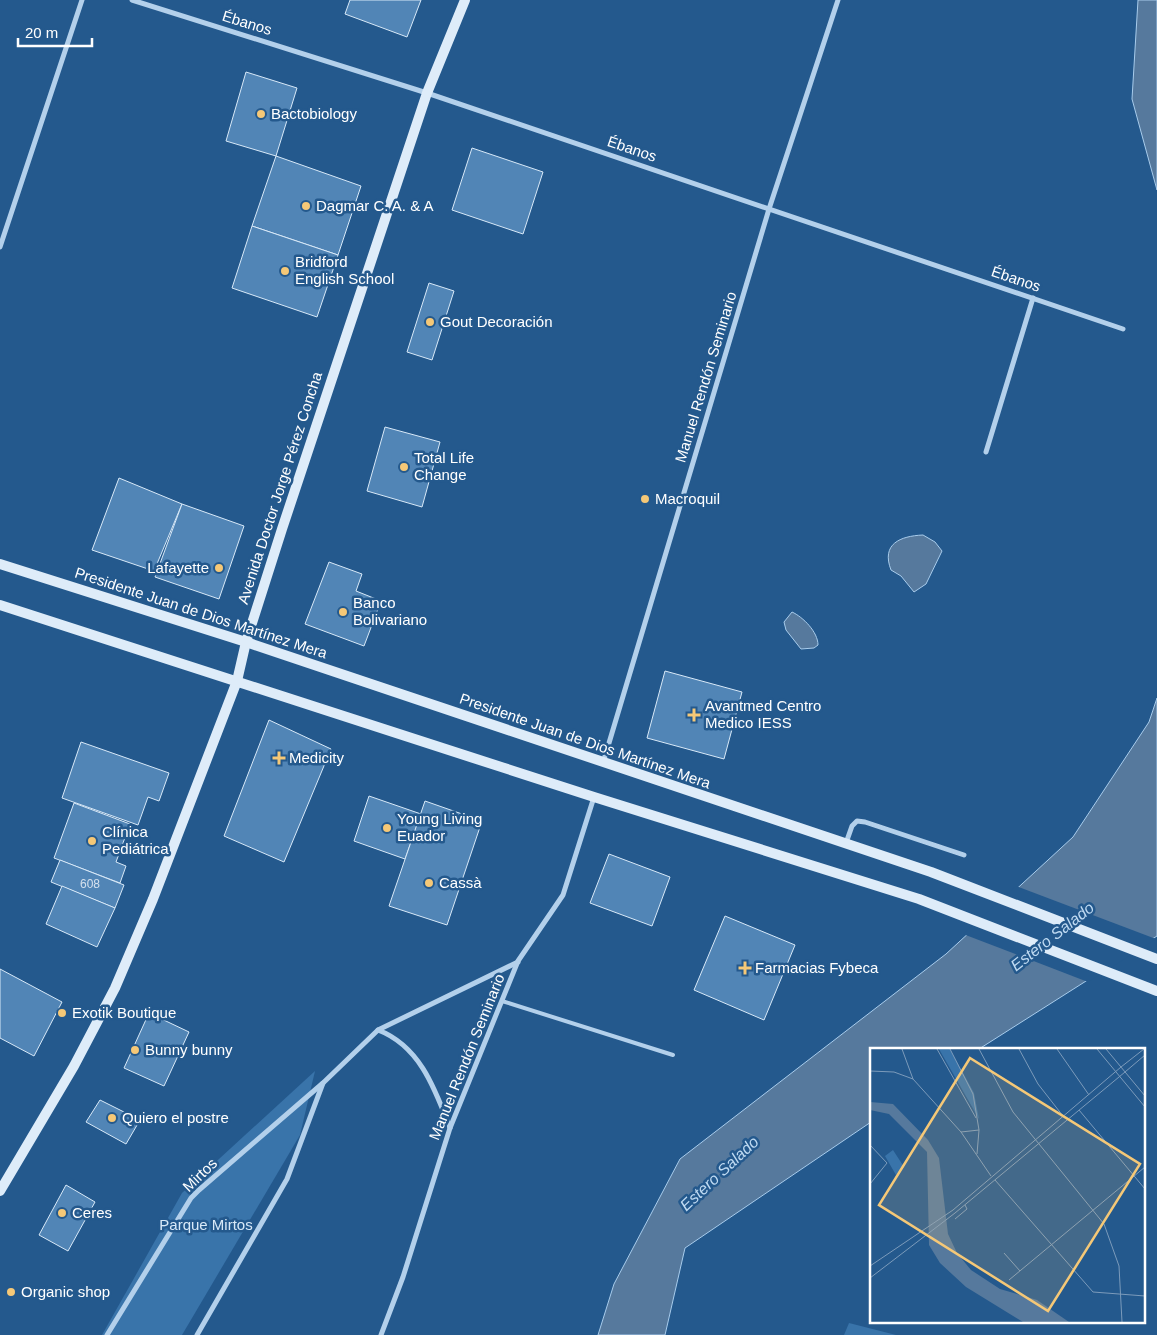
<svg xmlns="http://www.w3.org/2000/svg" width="1157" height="1335" font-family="Helvetica,sans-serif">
<rect width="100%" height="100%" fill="#24598d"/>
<g fill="#3974aa">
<path d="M315,1071l-15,64 -118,200h-80l80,-142z"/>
<path d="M849,1323l47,12h-52z"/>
</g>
<g fill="#56799d" stroke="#a8ccec">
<path d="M1138,0h19v190l-25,-91z"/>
<path d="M923,535l12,7 7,9 -16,33 -12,8 -13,-16 -10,-6c-10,-26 9,-34 32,-35z"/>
<path d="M792,612c11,5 26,20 26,33l-4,3 -13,1 -15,-19 -2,-8z"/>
<path d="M1157,698v238l-178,113h-108v73l-186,126 -20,87h-67l16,-51 66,-125 266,-205 127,-117 76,-115z"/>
</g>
<path fill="#24598d" d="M1016,886l140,53 -68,43 -125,-48z"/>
<g fill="#5185b6" stroke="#d8e9f8">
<path d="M350,0h71l-14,37 -62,-23z"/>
<path d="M246,72l51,16 -21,68 -50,-15z"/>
<path d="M472,148l71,24 -20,62 -71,-24z"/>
<path d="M276,156l85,30 -23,69 -86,-29z"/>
<path d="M252,226l86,29 -21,62 -85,-29z"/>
<path d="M429,283l25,8 -22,69 -25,-8z"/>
<path d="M385,427l55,15 -18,65 -55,-16z"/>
<path d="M119,478l63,26 -28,67 -62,-21z"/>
<path d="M182,504l62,22 -25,73 -64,-22z"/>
<path d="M329,562l33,12 -6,17 25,10 -17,45 -59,-22z"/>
<path d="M665,671l77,21 -18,67 -77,-21z"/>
<path d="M269,720l62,29 -47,113 -60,-26z"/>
<path d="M81,742l88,31 -10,28 -11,-4 -10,28 -76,-27z"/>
<path d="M369,796l52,18 -16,45 -51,-18z"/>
<path d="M425,801l57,20 -35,104 -58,-19z"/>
<path d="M74,803l56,21 -14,38 10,4 -6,17 -66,-25z"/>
<path d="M609,854l61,23 -18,49 -62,-23z"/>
<path d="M60,860l64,25 -9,23 -64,-26z"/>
<path d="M62,886l53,22 -18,39 -51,-23z"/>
<path d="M725,916l70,29 -31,75 -70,-30z"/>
<path d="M0,969l62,33 -28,54 -34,-18z"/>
<path d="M149,1013l40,19 -25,54 -40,-18z"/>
<path d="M100,1100l40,20 -14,24 -40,-22z"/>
<path d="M66,1185l29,17 -27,49 -29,-16z"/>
</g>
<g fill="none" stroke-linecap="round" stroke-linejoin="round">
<path stroke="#b3d0eb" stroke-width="4" d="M502,1001l171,54"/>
<g stroke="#b3d0eb" stroke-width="5">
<path d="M132,0l295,93 696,236"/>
<path d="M0,247l82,-247"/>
<path d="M986,452l47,-154"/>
<path d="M603,763l166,-554 69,-209"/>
<path d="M846,843l6,-17 5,-5 8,1 99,33"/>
<path d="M378,1030c42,16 57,59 72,98"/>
<path d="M107,1335l84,-137 8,-8 124,-107 55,-53 140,-68"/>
<path d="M197,1335l90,-156 36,-96"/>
<path d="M381,1335l22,-58 47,-149 68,-167 45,-66 31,-98"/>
</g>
<g stroke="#deecf9" stroke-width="10">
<path d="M0,564l246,78 685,230 226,87"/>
<path d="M0,605l594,192 325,102 238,92"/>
<path d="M0,1191l74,-125 41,-78 38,-89 84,-218 9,-39 36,-113 145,-436 38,-93"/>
</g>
</g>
<g fill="#f5c877" stroke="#24598d" stroke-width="2">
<circle cx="261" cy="114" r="5"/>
<circle cx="306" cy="206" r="5"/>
<circle cx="285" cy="271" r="5"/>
<circle cx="430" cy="322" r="5"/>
<circle cx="404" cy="467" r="5"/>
<circle cx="645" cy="499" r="5"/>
<circle cx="219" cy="568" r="5"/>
<circle cx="343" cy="612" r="5"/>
<path d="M691.5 707.5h5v5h5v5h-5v5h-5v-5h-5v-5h5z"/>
<path d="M276.5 750.5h5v5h5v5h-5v5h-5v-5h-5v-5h5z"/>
<circle cx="387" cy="828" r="5"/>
<circle cx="92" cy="841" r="5"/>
<circle cx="429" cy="883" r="5"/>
<path d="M742.5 960.5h5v5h5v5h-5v5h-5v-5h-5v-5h5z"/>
<circle cx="62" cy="1013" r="5"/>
<circle cx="135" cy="1050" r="5"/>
<circle cx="112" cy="1118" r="5"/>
<circle cx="62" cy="1213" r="5"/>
<circle cx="11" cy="1292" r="5"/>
</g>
<g text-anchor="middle" stroke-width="5" stroke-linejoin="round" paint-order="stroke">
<g font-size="12" fill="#d4e0ed">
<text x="90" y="888">608</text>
</g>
<g font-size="15" fill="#fff" stroke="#24598d">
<text transform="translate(247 23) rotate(17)" y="5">Ébanos</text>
<text transform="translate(632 149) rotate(19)" y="5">Ébanos</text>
<text transform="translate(1016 279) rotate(19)" y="5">Ébanos</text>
<text transform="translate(706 377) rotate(-73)" y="5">Manuel Rendón Seminario</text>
<text transform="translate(280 488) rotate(-72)" y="5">Avenida Doctor Jorge Pérez Concha</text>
<text transform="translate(201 613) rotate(18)" y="5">Presidente Juan de Dios Martínez Mera</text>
<text transform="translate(585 741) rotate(19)" y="5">Presidente Juan de Dios Martínez Mera</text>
<text transform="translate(467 1057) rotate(-68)" y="5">Manuel Rendón Seminario</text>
<text transform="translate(200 1175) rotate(-44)" y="5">Mirtos</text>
</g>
<g font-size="15" fill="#fff" stroke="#24598d" text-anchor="start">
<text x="271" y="119">Bactobiology</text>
<text x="316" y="211">Dagmar C. A. &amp; A</text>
<text x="295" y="267">Bridford<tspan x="295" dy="17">English School</tspan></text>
<text x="440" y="327">Gout Decoración</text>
<text x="414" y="463">Total Life<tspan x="414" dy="17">Change</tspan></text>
<text x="655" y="504">Macroquil</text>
<text x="209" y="573" text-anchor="end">Lafayette</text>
<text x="353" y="608">Banco<tspan x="353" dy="17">Bolivariano</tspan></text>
<text x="705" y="711">Avantmed Centro<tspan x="705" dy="17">Medico IESS</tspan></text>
<text x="289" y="763">Medicity</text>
<text x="397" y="824">Young Living<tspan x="397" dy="17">Euador</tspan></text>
<text x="102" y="837">Clínica<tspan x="102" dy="17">Pediátrica</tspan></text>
<text x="439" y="888">Cassà</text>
<text x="755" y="973">Farmacias Fybeca</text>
<text x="72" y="1018">Exotik Boutique</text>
<text x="145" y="1055">Bunny bunny</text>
<text x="122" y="1123">Quiero el postre</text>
<text x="72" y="1218">Ceres</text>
<text x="21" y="1297">Organic shop</text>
</g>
<g font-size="15" fill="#d8e9f8" stroke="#24598d">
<text x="206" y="1230">Parque Mirtos</text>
</g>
<g font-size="16" font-style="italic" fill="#bfdaf2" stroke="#24598d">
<text transform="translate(1052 936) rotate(-38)" y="6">Estero Salado</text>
<text transform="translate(719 1173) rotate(-43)" y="6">Estero Salado</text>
</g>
</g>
<g transform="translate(870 1048)">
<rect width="275" height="275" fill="#24598d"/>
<path d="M69,1h11l24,44 5,26zM23,102l11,17 -8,8 -11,-19z" fill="#3974aa"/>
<path d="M0,54l23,2 35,36 11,18 9,76 9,19 14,17 29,19 37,11 32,22h-46l-57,-35 -26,-24 -11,-18 -2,-93 -38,-38 -19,-4z" fill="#56799d"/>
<path fill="none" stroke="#7c9bbb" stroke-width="1" d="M32,1l11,30M67,1l39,69M80,1l23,45 6,36 -2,24M109,1l34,63 91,112 15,42 3,56M149,1l19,35 25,32M187,1l32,46M227,1l48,58M236,1l39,47M251,19l23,-18M0,23l24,1 19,7 48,53 30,44M255,24l20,-17M209,62l66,79M91,84l18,-2M0,97l17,18 -17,21M125,132l98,112 52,4M85,171l12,-10 -2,-4M134,205l16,18M0,218l83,-56 168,-143M0,230l85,-65 170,-141M139,232l136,-113"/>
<path fill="#f5c877" fill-opacity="0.15" stroke="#f5c877" stroke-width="2.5" d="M100,10l170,106 -92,147 -169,-106z"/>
<rect width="275" height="275" fill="none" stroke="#fff" stroke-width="2.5"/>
</g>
<path d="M18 38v8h74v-8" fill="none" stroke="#ffffff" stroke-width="2.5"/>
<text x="25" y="38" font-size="15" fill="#ffffff" stroke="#24598d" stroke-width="4" paint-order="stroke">20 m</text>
</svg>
